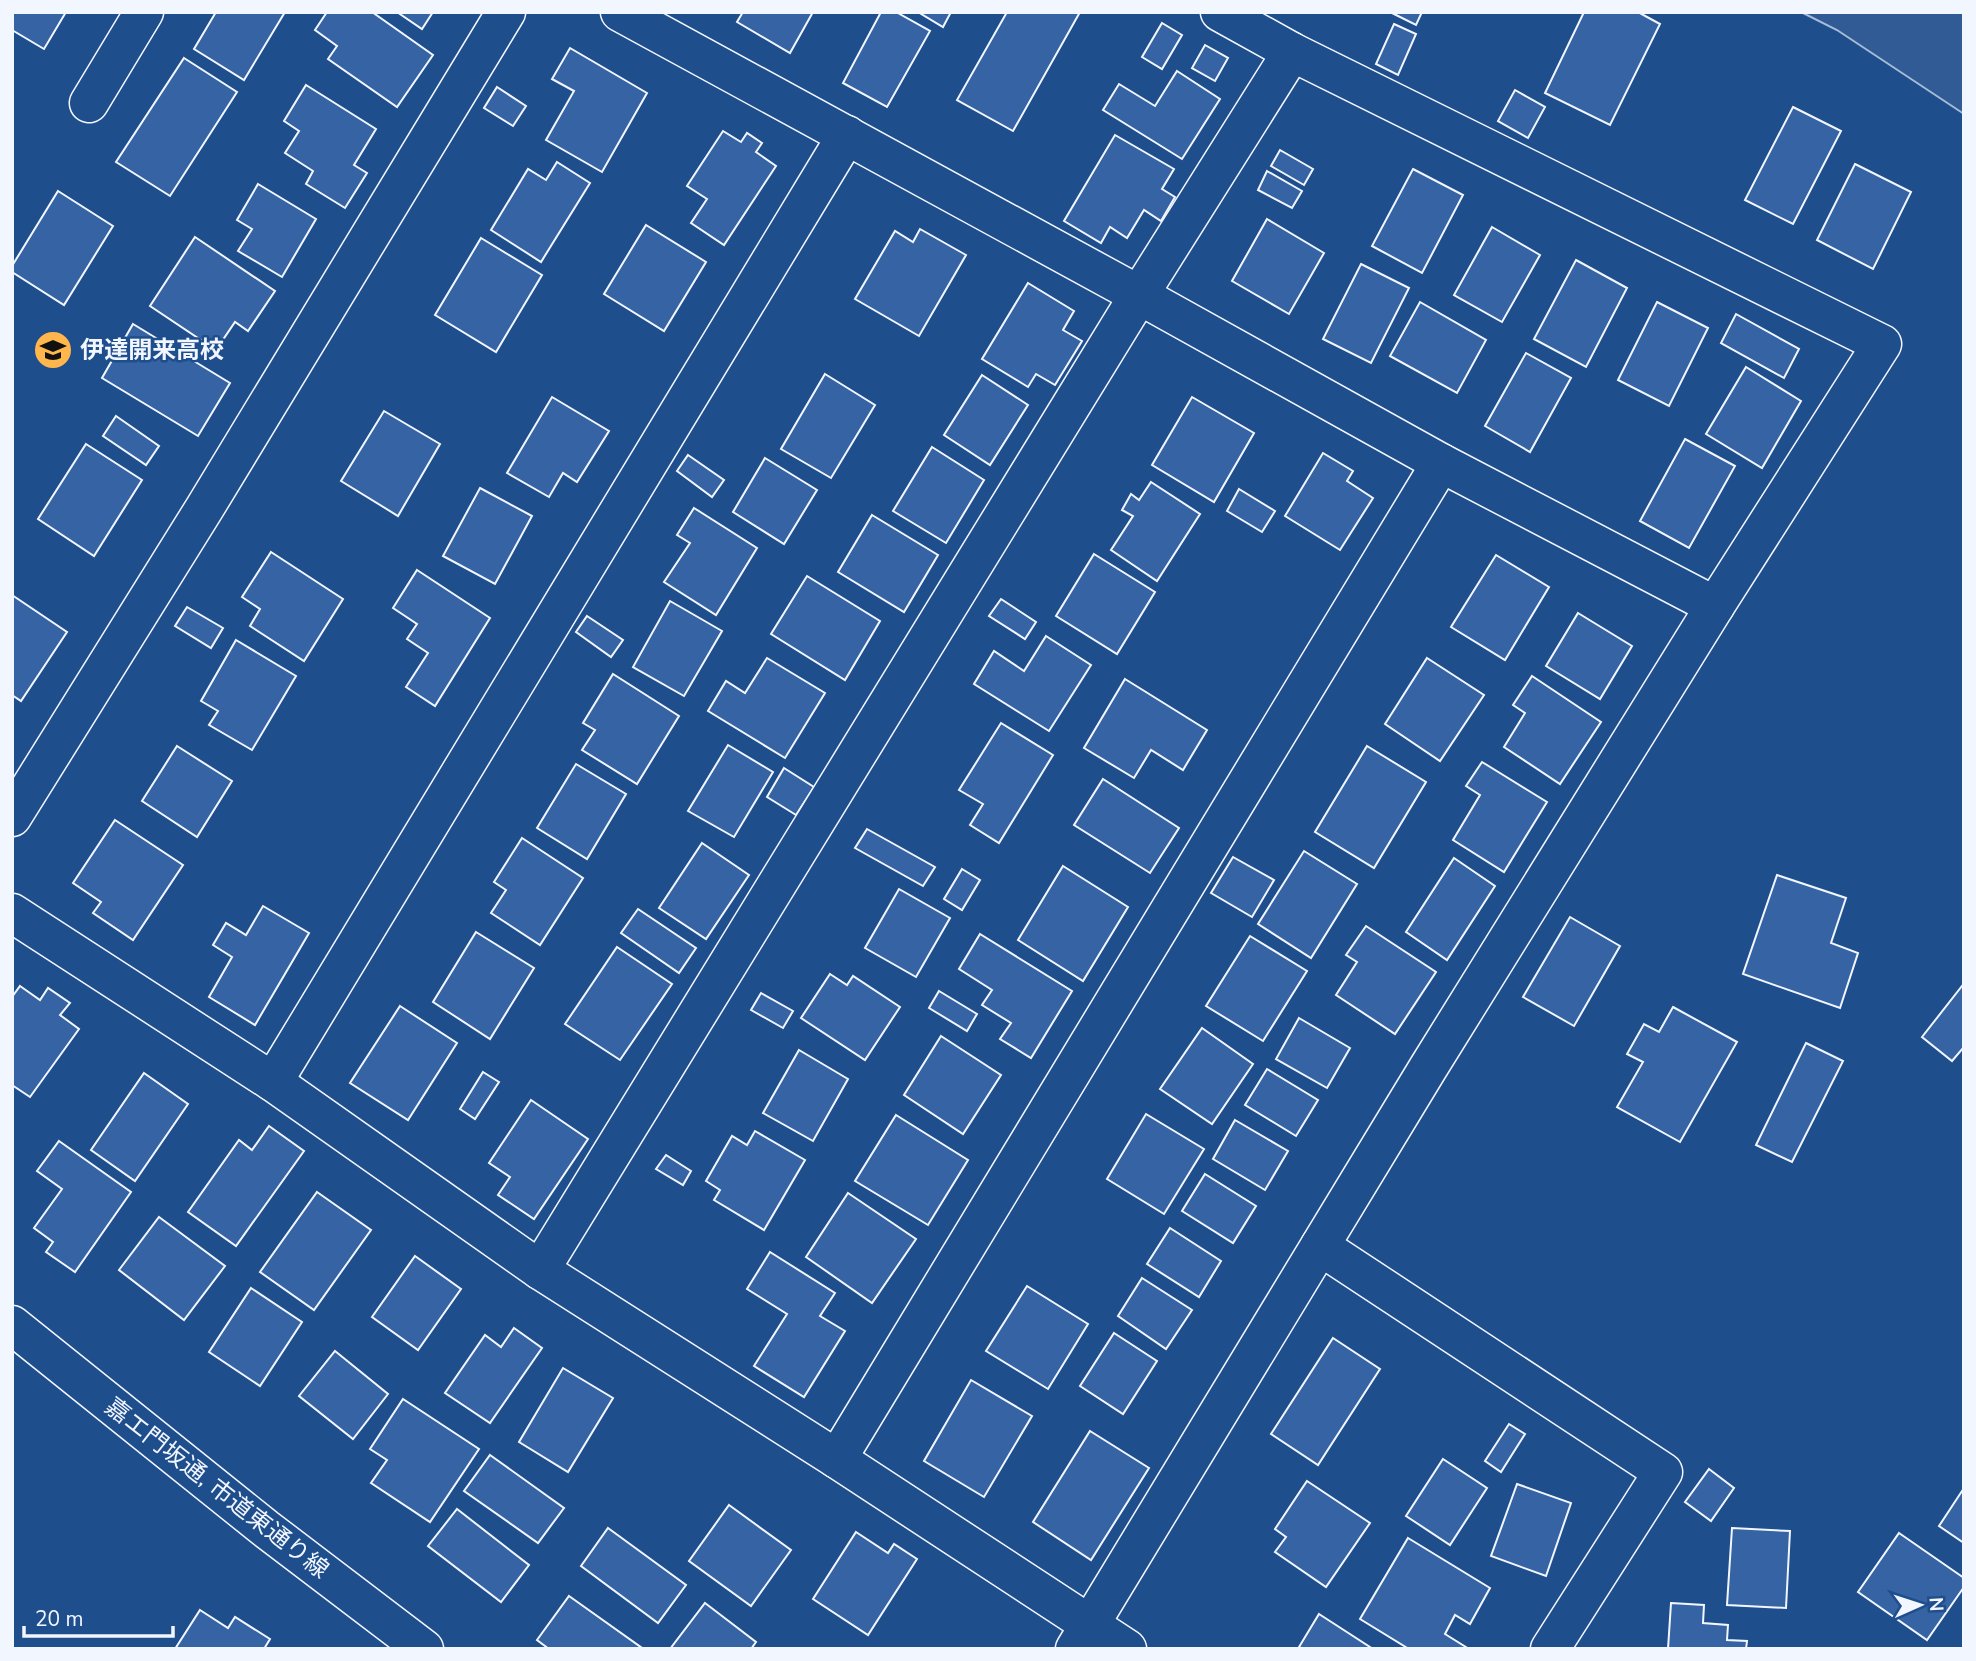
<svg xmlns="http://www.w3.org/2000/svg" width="1976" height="1661" font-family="'Nunito Sans','Noto Sans JP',sans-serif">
<rect width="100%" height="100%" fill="#1f4e8c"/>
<path fill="#305b95" stroke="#a8bbd7" stroke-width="2" d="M1801,12h163v102l-127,-84z"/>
<g fill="#3563a3" stroke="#f2f6ff" stroke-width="2">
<path d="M12,12h54l-22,37 -32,-19z"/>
<path d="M216,12h69l-41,68 -50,-31z"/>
<path d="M327,12h45l61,43 -36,52 -69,-48 9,-13 -22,-16z"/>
<path d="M397,12h36l-11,17z"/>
<path d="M743,12h70l-23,41 -53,-31z"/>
<path d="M881,12h15l34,19 -43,76 -44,-24z"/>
<path d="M918,12h33l-8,15z"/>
<path d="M1007,12h73l-67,119 -56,-31z"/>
<path d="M1390,12h32l-6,13z"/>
<path d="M1584,12h54l22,12 -50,101 -65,-32z"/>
<path d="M1162,23l20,12 -20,34 -20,-12z"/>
<path d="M1394,24l22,10 -18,41 -22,-11z"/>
<path d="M1205,45l23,13 -13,23 -23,-13z"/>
<path d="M570,48l77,45 -45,79 -56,-32 28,-49 -22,-12z"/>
<path d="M184,58l53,34 -67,104 -54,-34z"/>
<path d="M1177,71l43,28 -38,60 -79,-49 16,-26 36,22z"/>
<path d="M306,85l70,44 -22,36 13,8 -22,35 -39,-24 7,-13 -28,-18 14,-22 -15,-10z"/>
<path d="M497,87l29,19 -13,20 -29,-18z"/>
<path d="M1515,90l30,17 -17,31 -30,-17z"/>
<path d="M1793,107l48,24 -48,93 -48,-24z"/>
<path d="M723,131l18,11 6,-9 15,10 -6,9 20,14 -52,79 -33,-22 16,-24 -20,-13z"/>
<path d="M1115,135l59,34 -12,20 13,8 -14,24 -17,-11 -17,28 -17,-11 -9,16 -37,-22z"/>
<path d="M1280,150l33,19 -9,16 -33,-19z"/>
<path d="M557,162l33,21 -49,79 -50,-32 37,-61 18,11z"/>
<path d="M1855,164l56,28 -38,77 -56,-29z"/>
<path d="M1413,169l50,26 -41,78 -50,-27z"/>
<path d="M1267,171l35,20 -10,17 -34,-18z"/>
<path d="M258,184l58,35 -34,58 -44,-26 14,-22 -15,-9z"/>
<path d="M58,191l55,35 -49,79 -52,-33v-6z"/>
<path d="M1267,219l57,34 -35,61 -57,-33z"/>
<path d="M646,225l60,37 -42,69 -60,-37z"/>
<path d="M1492,227l48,28 -38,67 -48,-27z"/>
<path d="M920,229l46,26 -47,81 -64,-37 40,-68 18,11z"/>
<path d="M195,237l80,54 -27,40 -13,-9 -19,28 -66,-44z"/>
<path d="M481,238l61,37 -46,77 -61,-37z"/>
<path d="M1576,260l51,28 -41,79 -52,-28z"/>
<path d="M1361,264l48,24 -38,75 -48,-24z"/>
<path d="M1028,283l46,28 -11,19 19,11 -27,44 -19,-11 -8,13 -46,-28z"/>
<path d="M1420,302l66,38 -29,53 -67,-37z"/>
<path d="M1657,302l51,26 -39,78 -51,-26z"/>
<path d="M1736,314l63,35 -15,29 -63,-35z"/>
<path d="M133,324l97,59 -32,53 -96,-58z"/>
<path d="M1526,353l45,25 -41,74 -45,-26z"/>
<path d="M1746,367l55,34 -39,67 -56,-34z"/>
<path d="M825,374l50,31 -44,73 -50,-29z"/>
<path d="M982,375l46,30 -38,60 -46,-30z"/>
<path d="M552,397l57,34 -32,51 -14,-9 -14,24 -42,-24z"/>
<path d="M1192,397l62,36 -40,69 -62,-37z"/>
<path d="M384,411l56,33 -42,72 -57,-35z"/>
<path d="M116,416l43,30 -13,19 -43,-29z"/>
<path d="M1685,439l50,27 -46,82 -49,-27z"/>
<path d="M86,444l56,36 -48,76 -56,-37z"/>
<path d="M932,447l52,33 -38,63 -53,-32z"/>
<path d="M1323,453l30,18 -6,10 26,17 -33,52 -55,-34z"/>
<path d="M688,455l36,25 -12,17 -35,-26z"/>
<path d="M765,458l52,32 -33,54 -51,-32z"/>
<path d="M1151,482l49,32 -43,67 -46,-31 22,-34 -11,-6 9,-16 8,6z"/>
<path d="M480,488l52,28 -37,68 -52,-28z"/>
<path d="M1239,489l36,22 -13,21 -35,-21z"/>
<path d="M694,508l63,40 -41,67 -52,-33 26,-39 -13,-8z"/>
<path d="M872,515l66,40 -34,57 -66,-40z"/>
<path d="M271,552l72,47 -39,62 -54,-35 10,-17 -18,-12z"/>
<path d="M1094,554l61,38 -38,62 -61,-38z"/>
<path d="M1496,555l53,32 -44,73 -54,-33z"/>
<path d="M417,570l73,48 -55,88 -29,-19 22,-34 -21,-14 10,-15 -24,-16z"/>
<path d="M807,576l73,45 -35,59 -74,-46z"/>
<path d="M12,595l55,37 -46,69 -9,-6z"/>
<path d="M1001,599l35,23 -11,17 -36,-23z"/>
<path d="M670,601l52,30 -38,65 -51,-29z"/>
<path d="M187,607l36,21 -12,20 -36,-22z"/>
<path d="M1578,613l54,33 -32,53 -54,-33z"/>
<path d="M587,616l36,24 -12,17 -35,-25z"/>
<path d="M1046,636l45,29 -42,66 -75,-47 20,-33 30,20z"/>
<path d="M236,640l60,36 -44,74 -43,-25 9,-14 -17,-10z"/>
<path d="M767,658l58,35 -40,65 -77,-47 18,-30 19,12z"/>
<path d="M1427,658l57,37 -44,66 -55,-37z"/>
<path d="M613,674l66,42 -42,68 -55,-34 13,-20 -12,-7z"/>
<path d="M1532,676l69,46 -41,62 -56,-37 21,-34 -12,-8z"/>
<path d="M1125,679l82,51 -24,40 -32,-20 -17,28 -50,-30z"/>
<path d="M1001,723l52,32 -54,88 -29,-18 13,-21 -24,-14z"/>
<path d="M728,745l45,27 -39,65 -46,-26z"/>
<path d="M177,746l55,35 -35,56 -55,-36z"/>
<path d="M1367,746l59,36 -52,86 -59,-36z"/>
<path d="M1482,762l65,40 -43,70 -51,-32 27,-45 -14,-9z"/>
<path d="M576,764l50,30 -39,65 -50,-31z"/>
<path d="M784,768l30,19 -18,28 -29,-18z"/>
<path d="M1103,779l76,49 -29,45 -76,-48z"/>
<path d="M115,820l68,45 -50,75 -40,-27 8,-11 -28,-19z"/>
<path d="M867,829l68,38 -12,19 -68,-38z"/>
<path d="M522,838l61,40 -43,67 -49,-32 15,-23 -12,-8z"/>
<path d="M702,843l47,32 -43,64 -47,-31z"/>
<path d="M1304,851l53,33 -46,74 -53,-34z"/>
<path d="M1233,857l41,23 -22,37 -41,-24z"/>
<path d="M1454,858l41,28 -48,74 -41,-28z"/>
<path d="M1063,866l65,41 -45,74 -65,-41z"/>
<path d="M962,869l18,11 -18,30 -18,-11z"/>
<path d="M1777,875l69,23 -15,45 27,10 -18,55 -97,-34z"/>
<path d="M899,889l51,29 -34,59 -51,-29z"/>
<path d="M263,906l46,27 -54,92 -46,-28 23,-40 -19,-12 13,-22 20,12z"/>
<path d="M638,909l58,39 -17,25 -58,-40z"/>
<path d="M1570,917l50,29 -46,80 -51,-29z"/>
<path d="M1366,926l70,46 -41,62 -59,-39 21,-33 -11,-7z"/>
<path d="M476,932l58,36 -44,71 -57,-37z"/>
<path d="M980,934l92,57 -41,67 -31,-19 11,-16 -29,-18 10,-15 -33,-21z"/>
<path d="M1250,936l57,35 -44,70 -57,-35z"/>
<path d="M617,947l55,37 -52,76 -55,-36z"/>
<path d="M830,974l17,11 6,-9 47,31 -35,53 -64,-42z"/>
<path d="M20,986l20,14 8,-12 22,15 -10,12 19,14 -49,68 -18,-12v-88z"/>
<path d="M1962,986l2,2v59l-12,14 -30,-24z"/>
<path d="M939,991l38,23 -10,17 -38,-23z"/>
<path d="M761,993l32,18 -10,17 -32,-18z"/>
<path d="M400,1006l57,37 -49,77 -58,-37z"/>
<path d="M1673,1007l64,35 -57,100 -63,-35 26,-45 -16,-8 17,-30 15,8z"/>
<path d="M1299,1018l51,30 -23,40 -51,-29z"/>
<path d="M1202,1028l51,36 -41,60 -52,-35z"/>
<path d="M941,1036l60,39 -38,59 -59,-39z"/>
<path d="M1806,1043l37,18 -51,101 -36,-17z"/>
<path d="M799,1050l49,29 -35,62 -50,-28z"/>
<path d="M1267,1069l51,31 -22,36 -51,-31z"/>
<path d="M483,1072l16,10 -24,37 -15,-10z"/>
<path d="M144,1073l44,31 -53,77 -44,-31z"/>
<path d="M531,1100l57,39 -54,80 -36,-24 12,-18 -21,-14z"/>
<path d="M1146,1114l58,35 -40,65 -57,-35z"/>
<path d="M896,1115l72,45 -40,65 -73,-44z"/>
<path d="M1235,1120l53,31 -23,39 -52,-31z"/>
<path d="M269,1126l35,25 -68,95 -48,-34 51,-72 13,10z"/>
<path d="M755,1131l50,29 -41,70 -50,-30 6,-10 -14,-9 26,-45 15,9z"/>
<path d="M59,1141l72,51 -56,80 -29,-20 7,-10 -19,-14 28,-39 -25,-18z"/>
<path d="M666,1155l25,16 -8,14 -27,-16z"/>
<path d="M1205,1174l51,32 -23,37 -51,-32z"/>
<path d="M317,1192l54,38 -57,80 -54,-38z"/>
<path d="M848,1193l68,46 -44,64 -66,-46z"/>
<path d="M159,1217l66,49 -41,54 -65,-50z"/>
<path d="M1170,1228l51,33 -22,36 -52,-33z"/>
<path d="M770,1252l65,41 -15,23 25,15 -41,66 -50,-31 33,-52 -40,-25z"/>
<path d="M415,1256l46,33 -43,61 -46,-33z"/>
<path d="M1142,1278l50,32 -26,39 -48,-33z"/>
<path d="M1027,1286l61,38 -40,65 -62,-38z"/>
<path d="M251,1288l51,34 -42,64 -51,-34z"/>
<path d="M514,1328l28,20 -52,75 -45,-30 40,-58 16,12z"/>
<path d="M1114,1333l43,28 -34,53 -43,-28z"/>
<path d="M1333,1338l47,31 -62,96 -47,-31z"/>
<path d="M335,1351l53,43 -35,45 -54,-43z"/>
<path d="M563,1368l50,30 -45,74 -49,-30z"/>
<path d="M971,1380l61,36 -48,81 -60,-36z"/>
<path d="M403,1399l76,50 -49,73 -59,-39 16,-23 -17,-11z"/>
<path d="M1509,1424l16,10 -24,38 -16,-11z"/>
<path d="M1090,1431l59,37 -58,92 -58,-38z"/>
<path d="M490,1455l74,53 -26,35 -74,-52z"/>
<path d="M1443,1459l44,29 -37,57 -44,-29z"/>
<path d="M1709,1469l25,19 -23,33 -26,-19z"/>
<path d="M1307,1481l63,42 -44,64 -51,-35 11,-15 -11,-8z"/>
<path d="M1517,1484l54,19 -25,73 -55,-20z"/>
<path d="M1964,1488v55l-25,-17z"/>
<path d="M729,1505l62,45 -40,56 -62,-45z"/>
<path d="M457,1509l72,56 -28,37 -73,-56z"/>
<path d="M608,1528l78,57 -28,38 -77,-57z"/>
<path d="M1732,1528l58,3 -4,77 -59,-3z"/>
<path d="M856,1532l32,21 6,-9 23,15 -49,76 -55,-36z"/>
<path d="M1899,1533l65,45v9l-37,53 -69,-48z"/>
<path d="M1408,1538l82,50 -20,36 -15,-9 -10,19 24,15h-60l-49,-30z"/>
<path d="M569,1596l73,52 -1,1h-92l-12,-9z"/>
<path d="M705,1603l51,39 -5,7h-81z"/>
<path d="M1671,1603l33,2 -1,18 25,2 -1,15 20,1 -1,8h-78z"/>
<path d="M200,1610l28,18 7,-11 35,22 -6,10h-89z"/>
<path d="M1319,1614l54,35h-70l-4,-2z"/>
</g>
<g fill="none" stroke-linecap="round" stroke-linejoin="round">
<defs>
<g id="street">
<path d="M620,12l519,283 302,168 274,143"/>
<path d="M89,103l55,-91"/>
<path d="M12,817l192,-308 302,-497"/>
<path d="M12,913l261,169 267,188 297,189 290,190"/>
<path d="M273,1082l574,-947"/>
<path d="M1320,1246l343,226 -113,177"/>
<path d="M540,1270l599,-975 153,-243"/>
<path d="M837,1459l604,-996"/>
<path d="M1075,1649l353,-581 287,-462 167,-262 -590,-292 -72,-40"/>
</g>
<path id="secondary" d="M12,1325l253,203 159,121"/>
</defs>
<use href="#street" stroke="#f2f6ff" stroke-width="41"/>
<use href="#secondary" stroke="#f2f6ff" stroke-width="41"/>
<use href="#street" stroke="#1f4e8c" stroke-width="38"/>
<use href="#secondary" stroke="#1f4e8c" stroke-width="38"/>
</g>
<defs>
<symbol id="school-disc" viewBox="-11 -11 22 22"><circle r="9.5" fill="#ffb74d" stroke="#1f4e8c"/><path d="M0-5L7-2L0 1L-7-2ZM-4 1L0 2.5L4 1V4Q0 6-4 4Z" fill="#111"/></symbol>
</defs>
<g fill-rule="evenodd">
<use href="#school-disc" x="31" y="328" width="44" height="44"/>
</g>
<g text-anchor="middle" stroke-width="5" stroke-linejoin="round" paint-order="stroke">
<g font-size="24" font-weight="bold" fill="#f2f6ff" stroke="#1f4e8c" text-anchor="start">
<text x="80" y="358">伊達開来高校</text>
</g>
<g font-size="24" fill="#f2f6ff" stroke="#1f4e8c">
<text transform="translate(217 1488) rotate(38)" y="8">嘉エ門坂通, 市道東通り線</text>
</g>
</g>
<rect width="1976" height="1661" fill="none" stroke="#f2f6ff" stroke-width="28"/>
<g transform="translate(1920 1605) rotate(87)" stroke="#1f4e8c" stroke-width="5" paint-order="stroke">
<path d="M0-5L12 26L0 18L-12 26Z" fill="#f2f6ff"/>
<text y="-10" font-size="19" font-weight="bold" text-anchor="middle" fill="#f2f6ff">N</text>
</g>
<path d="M24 1626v10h149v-10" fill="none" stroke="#f2f6ff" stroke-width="3.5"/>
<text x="35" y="1626" font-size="21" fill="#f2f6ff" stroke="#1f4e8c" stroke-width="5" paint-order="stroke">20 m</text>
</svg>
